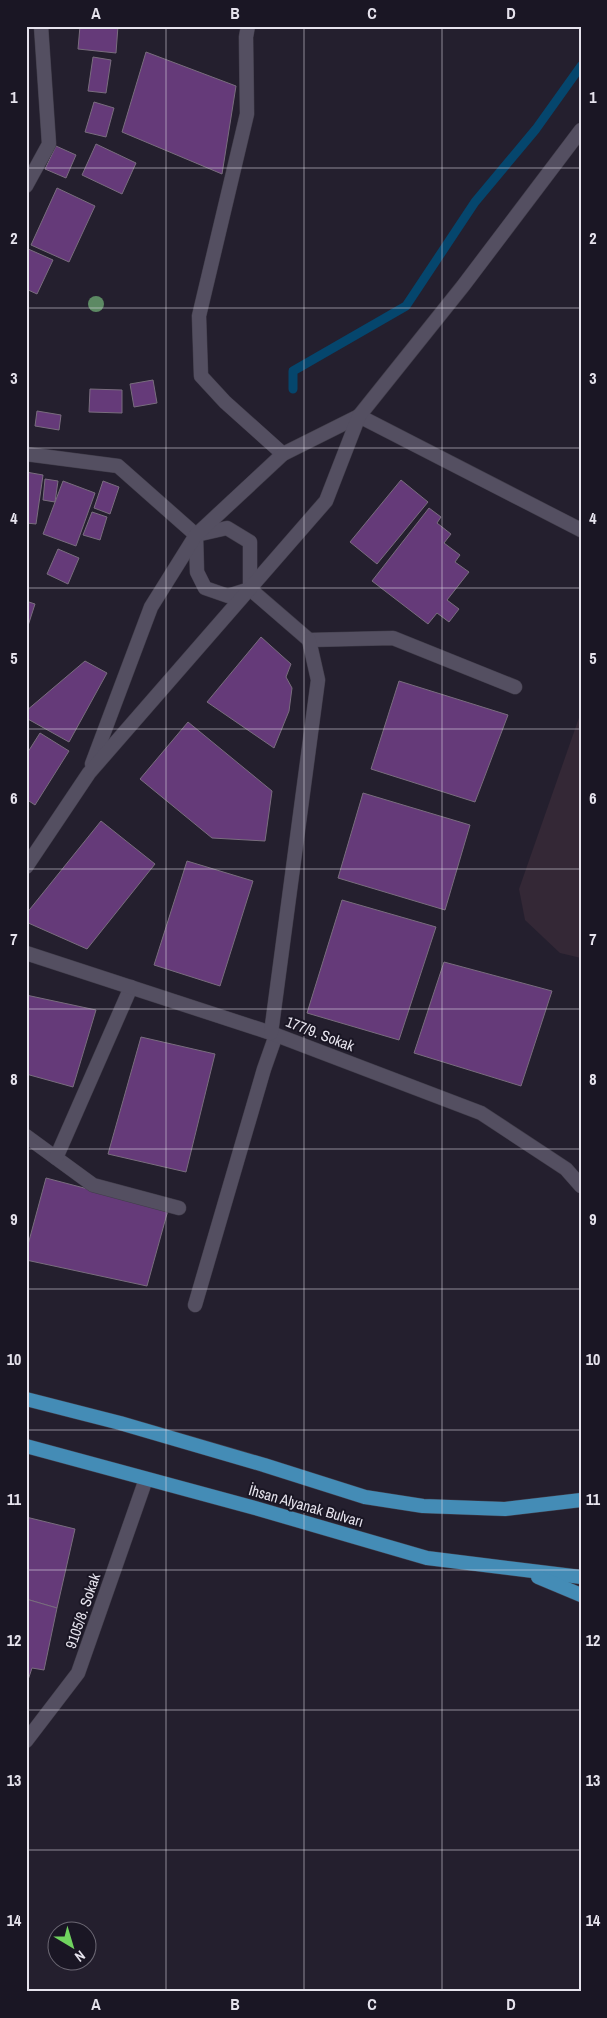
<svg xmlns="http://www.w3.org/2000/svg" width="607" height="2018" font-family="'Archivo Narrow',sans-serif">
<rect width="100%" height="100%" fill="#241f2e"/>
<path fill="#342836" d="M581,712v246l-21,-5 -35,-33 -6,-31z"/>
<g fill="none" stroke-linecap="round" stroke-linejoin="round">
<path stroke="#05466d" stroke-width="9" d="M293,389v-18l113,-65 69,-104 61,-73 45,-63"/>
</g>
<g fill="#653a79" stroke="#796d7e">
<path d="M80,26h38l-2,27 -38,-4z"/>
<path d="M146,52l90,34 -14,88 -100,-42z"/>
<path d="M93,57l18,3 -5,33 -18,-2z"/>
<path d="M94,102l20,6 -8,29 -21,-5z"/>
<path d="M96,144l40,19 -14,31 -40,-19z"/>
<path d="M56,146l20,9 -10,23 -21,-9z"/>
<path d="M57,188l38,18 -26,56 -38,-17z"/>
<path d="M26,248l27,12 -16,34 -11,-5z"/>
<path d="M153,380l4,23 -23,4 -4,-23z"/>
<path d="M90,389l32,1v23l-33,-1z"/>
<path d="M37,411l24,4 -2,15 -24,-4z"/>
<path d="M26,472l17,3 -7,49 -10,-1z"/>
<path d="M45,479l13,2 -3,21 -12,-2z"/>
<path d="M401,480l27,22 -51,62 -27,-22z"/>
<path d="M63,481l32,12 -19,53 -33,-12z"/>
<path d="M103,481l16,6 -9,27 -16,-6z"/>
<path d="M429,508l12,9 -4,6 14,11 -7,9 16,12 -5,7 14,10 -22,28 12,9 -10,13 -12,-9 -9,11 -56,-43z"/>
<path d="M92,512l15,5 -7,23 -17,-5z"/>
<path d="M58,549l21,9 -11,26 -21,-10z"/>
<path d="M26,601l9,3 -9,28z"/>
<path d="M261,637l30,27 -5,13 6,11 -3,23 -15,37 -67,-46z"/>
<path d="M85,661l22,12 -38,69 -43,-24v-7z"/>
<path d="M399,681l109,34 -33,87 -104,-33z"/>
<path d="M188,722l84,69 -7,50 -53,-3 -72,-59z"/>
<path d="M40,733l29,18 -34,54 -9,-6v-44z"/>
<path d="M363,793l107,32 -25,85 -107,-32z"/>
<path d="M101,821l54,43 -68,85 -61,-27v-8z"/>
<path d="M187,861l66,20 -33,105 -66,-21z"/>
<path d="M342,900l94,27 -37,113 -92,-27z"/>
<path d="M444,962l108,29 -31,95 -107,-33z"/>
<path d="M26,995l70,15 -23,77 -47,-13z"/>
<path d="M141,1037l74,17 -29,118 -78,-18z"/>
<path d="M46,1178l122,32 -21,76 -121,-26v-8z"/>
<path d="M26,1517l49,12 -18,79 -31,-9z"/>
<path d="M26,1599l31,9 -13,62 -12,-2 -6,18z"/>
</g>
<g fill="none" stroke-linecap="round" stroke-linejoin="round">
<defs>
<g id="service">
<path d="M26,1136l67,49 86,23"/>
<path d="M56,1158l75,-171"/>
<path d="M195,1305l69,-236 12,-34"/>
</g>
<g id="minor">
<path d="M248,26l-2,11 1,77 -48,202 2,60 24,26 58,52"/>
<path d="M26,186l23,-42 -8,-118"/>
<path d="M359,416l222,114"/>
<path d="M26,454l92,12 78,69"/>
<path d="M250,589l59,51 84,-2 122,49"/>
<path d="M26,953l245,80 210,80 85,56 15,17"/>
<path d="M271,1033l47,-353 -9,-40"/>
<path d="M26,1741l52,-68 68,-194"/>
</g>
<g id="tertiary">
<path d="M227,528l23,14v47l-22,7 -23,-8 -8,-16 -1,-37z"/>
<path d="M92,764l59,-157 45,-72 87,-81 76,-38"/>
<path d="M26,867l63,-94 237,-272 33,-85 104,-130 118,-156"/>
</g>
<g id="primary">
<path d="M26,1399l94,24 144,42 101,32 58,9 82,3 76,-9"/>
<path d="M26,1446l229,62 172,50 154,19"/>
<path d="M538,1577l43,18"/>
</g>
</defs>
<use href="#service" stroke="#413d4a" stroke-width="15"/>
<use href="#minor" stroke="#413d4a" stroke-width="15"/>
<use href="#tertiary" stroke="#413d4a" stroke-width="15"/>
<use href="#primary" stroke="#413d4a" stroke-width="15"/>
<use href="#service" stroke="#544f61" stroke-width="14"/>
<use href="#minor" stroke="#544f61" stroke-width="14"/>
<use href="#tertiary" stroke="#544f61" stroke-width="14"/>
<use href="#primary" stroke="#448cb6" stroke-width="14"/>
</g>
<circle fill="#5c8963" cx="96" cy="304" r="8"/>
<path fill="none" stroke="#e6e3ed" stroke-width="1" stroke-opacity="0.55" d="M166,26v1966M304,26v1966M442,26v1966M26,168h555M26,308h555M26,448h555M26,588h555M26,729h555M26,869h555M26,1009h555M26,1149h555M26,1289h555M26,1430h555M26,1570h555M26,1710h555M26,1850h555"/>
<g text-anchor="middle" stroke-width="4" stroke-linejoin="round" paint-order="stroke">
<g font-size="15" fill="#e6e3ed" stroke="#1a1624">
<text transform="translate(320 1034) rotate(21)" y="5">177/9. Sokak</text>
<text transform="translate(306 1506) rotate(16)" y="5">İhsan Alyanak Bulvarı</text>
<text transform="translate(83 1611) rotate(-71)" y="5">9105/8. Sokak</text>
</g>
</g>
<rect width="607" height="2018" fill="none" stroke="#1a1624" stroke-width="55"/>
<g transform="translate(72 1946) rotate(142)"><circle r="24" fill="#1a1624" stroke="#6c6874"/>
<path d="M0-4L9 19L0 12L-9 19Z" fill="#70d35f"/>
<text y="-8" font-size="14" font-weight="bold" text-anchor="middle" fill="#e6e3ed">N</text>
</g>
<rect x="28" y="28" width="552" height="1962" fill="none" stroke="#e6e3ed" stroke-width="2"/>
<g font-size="16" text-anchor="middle" font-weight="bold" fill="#e6e3ed">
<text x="96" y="19">A</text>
<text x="235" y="19">B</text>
<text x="372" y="19">C</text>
<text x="511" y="19">D</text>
<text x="14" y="103">1</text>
<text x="593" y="103">1</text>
<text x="14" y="244">2</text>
<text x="593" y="244">2</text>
<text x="14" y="384">3</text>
<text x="593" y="384">3</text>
<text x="14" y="524">4</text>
<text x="593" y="524">4</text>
<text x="14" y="664">5</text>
<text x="593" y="664">5</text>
<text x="14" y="804">6</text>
<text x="593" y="804">6</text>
<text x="14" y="945">7</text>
<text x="593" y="945">7</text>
<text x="14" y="1085">8</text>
<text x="593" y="1085">8</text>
<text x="14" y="1225">9</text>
<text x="593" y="1225">9</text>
<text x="14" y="1365">10</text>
<text x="593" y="1365">10</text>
<text x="14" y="1505">11</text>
<text x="593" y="1505">11</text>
<text x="14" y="1646">12</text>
<text x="593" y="1646">12</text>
<text x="14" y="1786">13</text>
<text x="593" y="1786">13</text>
<text x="14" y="1926">14</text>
<text x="593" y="1926">14</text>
<text x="96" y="2010">A</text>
<text x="235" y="2010">B</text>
<text x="372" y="2010">C</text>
<text x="511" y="2010">D</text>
</g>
</svg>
